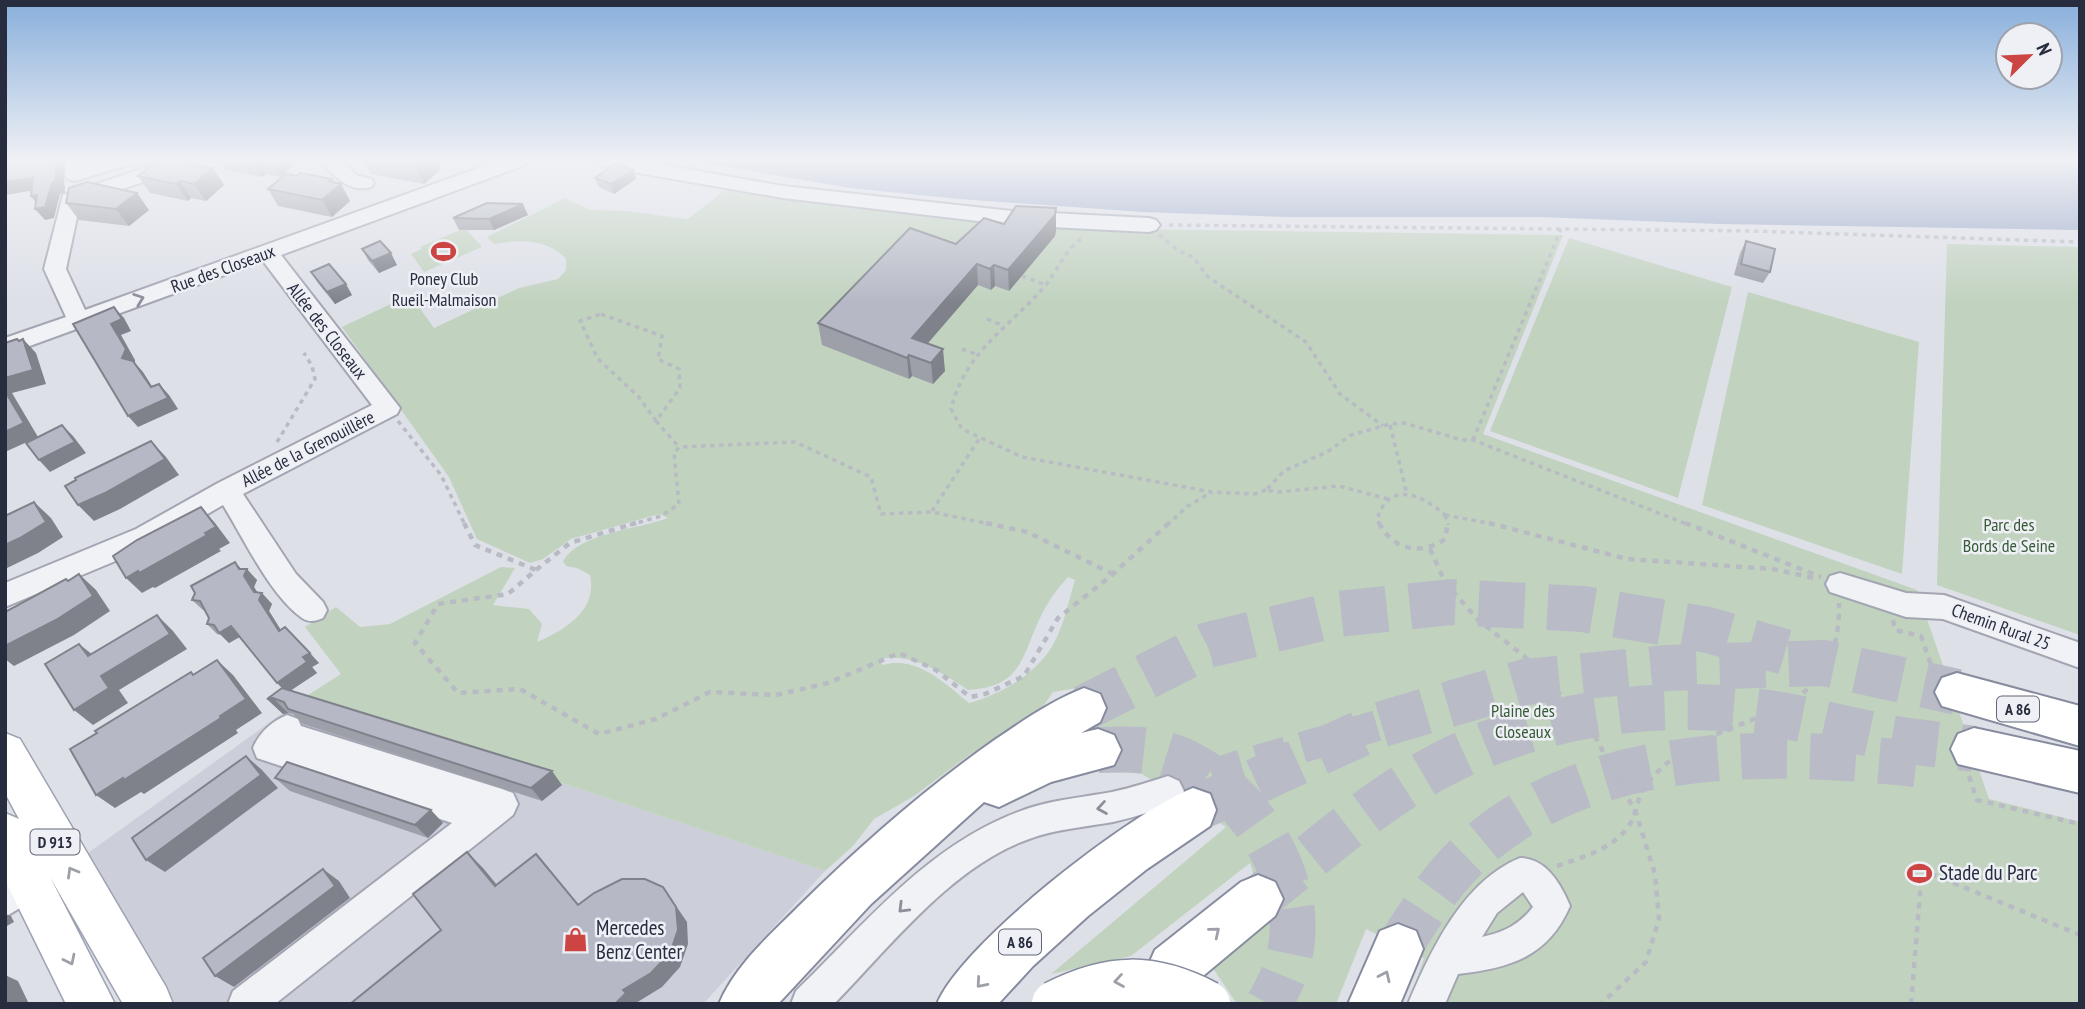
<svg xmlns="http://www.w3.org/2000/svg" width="2085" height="1009" font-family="'PT Sans Narrow',sans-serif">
<rect width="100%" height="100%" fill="#dee0e8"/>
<path fill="#cccfda" d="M305,697l520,174 -122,133h-543l-79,-146z"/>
<g fill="#c1d2bf" fill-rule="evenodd">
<path d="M729,187l107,19 226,22 501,7 -80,199 434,156 72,209 91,23v182h-672l16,-46 -58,-29 -30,75h-99l-29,-43 58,-49 -16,-49 -119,93 -80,18 175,-147 -84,-53 -38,-4 -7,-51 -20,-31 -24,4 -9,13 -75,50 -55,41 -40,23 -21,27 -28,25 -520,-174 36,-23 -36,-47 31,-20 24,20 30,-3 111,-57 14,1 -22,37 36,4 13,15 -5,18c28,-12 61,-32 53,-67l-13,-7 -11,-2 -3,-5c16,-28 76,-32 105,-43l-9,-4 -88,25 -28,20 -13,4 -53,-24 -28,-62 -107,-150 53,-25 18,-3 21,29 85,-40 39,-9 8,-9v-11c-17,-20 -47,-20 -72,-15l-7,-7 78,-39 25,12 35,1 63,8zM1068,577l7,3c-6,19 -10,41 -19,59 -15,32 -53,55 -87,64 -24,-20 -53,-48 -86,-38l-5,-6c35,-6 61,12 90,31 54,-3 53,-32 72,-72 7,-15 16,-28 28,-41z"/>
<path d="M465,228l17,19 -58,25 -13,-18 10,-5 -1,-2z"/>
<path d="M1569,238l163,49 -54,211 -188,-67z"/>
<path d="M1947,244l133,3v388l-143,-50z"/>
<path d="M1748,292l171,50 -17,232 -200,-69z"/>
</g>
<path fill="#99a8c8" d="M692,161h1388v69l-360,-6 -180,-7h-253l-144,-5 -184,-13 -109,-11z"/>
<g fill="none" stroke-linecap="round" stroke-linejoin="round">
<path stroke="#b9bcc6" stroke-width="31" stroke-dasharray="31 16" stroke-linecap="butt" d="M1168,791l67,-24 144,-42"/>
<g stroke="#b9bcc6" stroke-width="46" stroke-dasharray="46 23" stroke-linecap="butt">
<path d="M1084,708l124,-63 130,-31 113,-12 132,7 125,21 77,22"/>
<path d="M1098,750c23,-1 47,-2 69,5 69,20 133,112 125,184 -2,25 -11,43 -23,65"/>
<path d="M1193,810l186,-85 146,-43 142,-14 157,-5 133,29"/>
<path d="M1258,899c59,-47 117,-99 183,-134 91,-48 202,-66 304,-55 49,5 97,19 145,28 28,5 56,7 84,11"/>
<path d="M1398,949c19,-30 37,-60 62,-86 117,-119 303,-115 456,-99"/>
</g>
<defs>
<g id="minor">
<path d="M66,161h20v4l13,-4h32l-3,4 -53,16 -7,-2 -3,-4z"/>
<path d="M166,161h32l-3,4 -115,38 -14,66 19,41 413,-149h30l-3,4 -244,90 119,153 -3,6 -154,80 53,80 27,28 4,8 -4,8c-8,3 -13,5 -21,0 -32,-23 -58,-79 -79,-113l-69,40 -149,62v-24l131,-54 82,-46 154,-78 -109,-144 -258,94v-17l61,-21 -22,-48 19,-74z"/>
<path d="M322,161h21l13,14 15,4 3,4 -3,4c-21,6 -37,-10 -49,-26z"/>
<path d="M594,161h47l142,25 229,25 137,7 7,2 4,5 -4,5 -7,2 -137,-7 -229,-27 -179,-31z"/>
<path d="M1840,573l66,20 38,2 136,48v25l-137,-49 -37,-2 -76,-25 -4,-8 4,-8z"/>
<path d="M287,715l11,4 3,7 201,63 11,4 5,11 -5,11 -238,189h-47l5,-13 219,-168 -195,-65 -4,-10c6,-15 19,-27 34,-33z"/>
<path d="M1168,776l11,5 5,10 -5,10c-21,9 -44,16 -66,21 -28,5 -57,7 -84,17 -77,27 -139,108 -195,165h-43l5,-13c68,-66 131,-145 222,-179 30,-12 62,-14 94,-20 19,-4 37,-10 56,-16z"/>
<path d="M1520,858c26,0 41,26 50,48 -22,51 -60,62 -112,68l-13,30h-37c23,-54 55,-123 112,-146zM1523,892l10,15c-14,18 -29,25 -51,30l15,-24z"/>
<path d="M31,866l12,4 5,12 -5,12 -38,23v-37z"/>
</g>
<path id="major" d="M5,733l15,6 146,248 7,17h-50l-73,-127 65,127h-49l-61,-124v-67l14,6 -14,-26z"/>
<g id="highway">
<path d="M1957,673l123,33v40l-138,-40 -7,-14 7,-14z"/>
<path d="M1084,688l16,6 6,14 -6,14 -19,11 17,-4 16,6 7,15 -7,15 -63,17 -52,25 -15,-5 -113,102 -93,100h-59c16,-39 52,-70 81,-99 61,-60 126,-117 196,-166 28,-19 57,-39 88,-51z"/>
<path d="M1974,728l106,23v42l-122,-29 -7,-15 7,-15z"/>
<path d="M1193,788l17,6 6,16 -6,16 -63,43 -59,47 -55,50 -35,38h-61c25,-61 194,-192 256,-216z"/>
<path d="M1258,875l17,7 8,17 -8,17 -84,70 -18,8 -18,-8 -8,-18 8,-18 86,-68z"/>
<path d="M1398,924l18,7 7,18 -23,55h-52l32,-73z"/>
</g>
</defs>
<use href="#minor" stroke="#a3a6b2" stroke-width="4"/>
<use href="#major" stroke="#9ea3b3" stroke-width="3"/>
<use href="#highway" stroke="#868b9e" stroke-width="4"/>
<g stroke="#b8bbc3" stroke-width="3.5" stroke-dasharray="4.5 4.5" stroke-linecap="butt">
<path d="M1169,225l583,6 328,11"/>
<path d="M1159,235l20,16 14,6 15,20 98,65 34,52 43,32"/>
<path d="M1081,239c-17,12 -23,31 -36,47 -37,43 -79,64 -94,123l11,20 60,28 190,35 42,2 12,-4"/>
<path d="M1022,276l24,9"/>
<path d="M601,314l61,22 -4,23 21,10 1,19 -24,33 -18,-25 -40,-37 -18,-38z"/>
<path d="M987,319l17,7"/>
<path d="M962,349l14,5"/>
<path d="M398,421l43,54 24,50"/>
<path d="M656,421l23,26"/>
<path d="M1390,425l17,69"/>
<path d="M1473,440l88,-211"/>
<path d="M277,442l38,-63 -3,-13 -8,-13"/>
<path d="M1388,499l-49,-13 -60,6 -13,-2 18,-19 43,-19 24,-17 39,-11 14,-1 58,17h11l216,85"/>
<path d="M932,511l47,-72"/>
<path d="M1445,515l53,10"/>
<path d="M1445,515l3,10"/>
<path d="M630,525l31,-9 18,-12 -5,-51 5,-6 116,-5 76,35 10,37 51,-2 62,13"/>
<path d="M1167,525l21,-19 24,-14"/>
<path d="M1380,525l-3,-5c11,-40 45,-26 68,-5"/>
</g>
<g stroke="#b8bbc3" stroke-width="4.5" stroke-dasharray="6 6" stroke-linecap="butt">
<path d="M464,523l11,22 61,25 -28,24 -70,10 -23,39 43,50 62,-4 79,45 57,-15 54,-27 66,3 52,-12 71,-30 37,17 34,27 15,-3 39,-18 34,-58 55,-44 56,-51"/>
<path d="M986,523l41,9 86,42"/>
<path d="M1379,523c14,27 42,33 66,16l3,-16"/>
<path d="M1489,523l138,36 146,10 45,10"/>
<path d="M1685,523l136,54"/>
<path d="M1430,549l15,33 32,37 53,42 61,68 45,84 19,61 4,45 -13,43 -45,42"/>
<path d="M536,570l34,-27 66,-20"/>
<path d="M1893,620l2,10 26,6 14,40"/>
<path d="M1969,776l8,24 103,24"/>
<path d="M1557,866c26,-9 57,-17 73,-42 5,-8 6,-17 9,-25 4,-12 16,-26 26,-34 69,-59 176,-39 174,-162"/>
<path d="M1911,1004l11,-134 158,65"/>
</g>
<use href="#minor" fill="#f1f2f6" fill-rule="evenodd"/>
<use href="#major" fill="#fff" fill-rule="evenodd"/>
<use href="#highway" fill="#fff" fill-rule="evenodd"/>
<defs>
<path id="highway-bridge" d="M1055,1004c55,-28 97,-29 152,0"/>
</defs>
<use href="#highway-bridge" stroke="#868b9e" stroke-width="49" stroke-linecap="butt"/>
<use href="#highway-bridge" stroke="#fff" stroke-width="46"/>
</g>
<g fill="#9d9fa9">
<path d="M220,161h78l-17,16 -15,-3 -4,3 -37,-7z"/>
<path d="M364,161h74l3,8 -17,15 -53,-10z"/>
<path d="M213,168l11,17 -18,16 -15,-3 -3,3 -38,-8 -12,-17z"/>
<path d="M633,170l3,9 -22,15 -15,-7 -4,-9z"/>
<path d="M334,183l7,1 9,17 -18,16 -54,-11 -10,-17z"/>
<path d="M66,203l83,7 -20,16 -50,-6z"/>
<path d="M1056,208v22l-1,6 -46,55 -14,-5 -4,4 -13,-5 -51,59 18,27 -12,13 -21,-8 -3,3 -87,-34 -4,-22 138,-79 48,-20z"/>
<path d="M528,215l-34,15h-35l-6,-12z"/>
<path d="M1746,241l24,31 -7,11 -29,-8 6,-22z"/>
<path d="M362,249l35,16 -18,8 -11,-13z"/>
<path d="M311,272l41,23 -17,9 -17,-21z"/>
<path d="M242,569l15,11 -3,7 4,6 14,11 -3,7 12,19 38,33 -7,4 5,6 -26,17 271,95 -20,16 -239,-77 -10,-10 -5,-1 -5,1 -16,-15 15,-11 -42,-51 -11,6 -8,-8 -4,-1 -10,-10 2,-6 -4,-7 -2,-1 -11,-10z"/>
<path d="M275,778l168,45 -15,15 -138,-47z"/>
</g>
<g fill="#7f828a">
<path d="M55,161h8l2,31 -5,2 -6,24 -9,2 -10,-11 5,-1 -9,-12z"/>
<path d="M252,161h7l7,13 -4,3z"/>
<path d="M272,161h26l-17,16z"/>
<path d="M413,161h25l3,8 -17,15z"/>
<path d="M213,168l11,17 -18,16 -12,-17z"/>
<path d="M633,170l3,9 -22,15 -3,-10z"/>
<path d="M33,178l9,11 -37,6v-13z"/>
<path d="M332,179l5,9 4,-4 9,17 -18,16 -10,-17 7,-19z"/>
<path d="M180,181l11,17 -3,3 -12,-17z"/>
<path d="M137,193l12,17 -20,16 -13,-17z"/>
<path d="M523,204l5,11 -34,15 -5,-11z"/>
<path d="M1056,208v22l-1,6 -46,55 -1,-21z"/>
<path d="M391,253l6,12 -18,8 -7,-12z"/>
<path d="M977,264l1,21 -62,72 -4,-19z"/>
<path d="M994,265l1,21 -4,4 -1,-21z"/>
<path d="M346,284l6,11 -17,9 -8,-12z"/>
<path d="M114,307l10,11 7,13 -10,4 14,25v3l8,9 17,27 -38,-41 -11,-34z"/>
<path d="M17,339l9,8 -3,-8 13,14 10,31 -34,9 26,44 -33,15v-74z"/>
<path d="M943,349l2,22 -12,13 -2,-21z"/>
<path d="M909,355l3,21 -3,3 -2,-21z"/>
<path d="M159,384l10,11 9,14 -40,18 -10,-11z"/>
<path d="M62,425l11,11 13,17 -36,19 -11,-12z"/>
<path d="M151,441l15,16 13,18 -59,34 -26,12 -16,-16z"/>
<path d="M34,502l17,16 12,19 -25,16 -33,16v-24z"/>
<path d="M201,507l14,16 15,20 -11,6 2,2 -66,37 -2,-1 -11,6 -16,-15 79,-45z"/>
<path d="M235,562l10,11 2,-4 10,11 -3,7 6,10 2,-4 10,11 -3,7 19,31 -9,-11z"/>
<path d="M79,574l17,16 14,21 -36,24 -60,31 -9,-7v-13z"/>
<path d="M157,615l16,16 14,18 -68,41 9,13 -35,22 -19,-15 27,-34z"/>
<path d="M231,626l10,10 -12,7 -10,-10z"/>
<path d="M79,644l19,15 -10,-3z"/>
<path d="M310,653l9,10 -7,4 5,6 -30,20 -10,-10 26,-26z"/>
<path d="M217,660l16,15 29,38 -26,17 2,3 -94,61 -3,-2 -26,16 -19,-13 124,-79z"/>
<path d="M273,698l15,15 -5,1 -16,-15z"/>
<path d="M246,756l16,14 16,18 -113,84 -19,-12z"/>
<path d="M552,771l10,14 -20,16 -11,-13z"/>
<path d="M431,810l12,13 -15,15 -13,-13z"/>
<path d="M467,852l16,16 28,34 -16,-16z"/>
<path d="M323,869l16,12 11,17 -116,89 -19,-11z"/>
<path d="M663,887l24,35 1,22 -8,23 -18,20 -26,16v1h-21l8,-14z"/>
<path d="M5,914l6,2 3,6 -9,5z"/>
<path d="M5,975l13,6 11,23h-23z"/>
</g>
<g fill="#b6b9c5" stroke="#7f828a" stroke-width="2">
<path d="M5,161h50l1,19 -4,3 -7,24 -10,2 2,-14 -6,1 2,-18 -28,4z"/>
<path d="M157,161h22l34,7 -19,16 -14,-3 -4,3 -38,-8z"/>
<path d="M616,163l17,7 -22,14 -16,-6z"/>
<path d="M300,173l32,6 -3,2 12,3 -19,16 -54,-11 18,-15 11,2z"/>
<path d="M87,182l50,11 -21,16 -50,-6 3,-15z"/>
<path d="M487,203l36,1 -34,15 -36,-1z"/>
<path d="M1016,206l40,2 -1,7 -47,55 -14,-5 -4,4 -13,-5 -65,74 31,11 -12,14 -22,-8 -2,3 -89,-35 92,-95 46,16 28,-26 20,6z"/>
<path d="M380,241l11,12 -19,8 -10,-12z"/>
<path d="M1746,241l29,8 -5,23 -29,-8z"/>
<path d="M329,264l17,20 -19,8 -16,-20z"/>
<path d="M114,307l8,12 -11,5 15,25 -4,9 11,3 18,26 8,-3 9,14 -40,18 -55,-92z"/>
<path d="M17,339l2,2 4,-2 10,31 -28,8v-35z"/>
<path d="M5,391l19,32 -19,9z"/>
<path d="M62,425l13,17 -36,18 -13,-17z"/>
<path d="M151,441l14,18 -60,34 -27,12 -13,-19 11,-6 -1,-2z"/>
<path d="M34,502l12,20 -26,16 -15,7v-29z"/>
<path d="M201,507l15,20 -11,6 2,2 -68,38 -1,-2 -12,7 -13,-22 24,-16z"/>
<path d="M235,562l4,7h8l-3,7 10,16 8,1 -3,7 20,31 6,-4 25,26 -7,4 4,5 -30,21 -46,-57 -12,7 -5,-8 -7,-1 2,-6 -9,-17 -8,-1 3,-7 -4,-7z"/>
<path d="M79,574l14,22 -37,24 -51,26v-34l61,-33 2,2z"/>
<path d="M157,615l13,19 -69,42 8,12 -35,22 -29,-46 34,-20 9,12z"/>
<path d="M217,660l29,39 -26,17 1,2 -97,62 -1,-2 -27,17 -26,-46 27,-16 -2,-2 96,-59 2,3z"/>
<path d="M282,688l270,83 -21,17 -243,-79 -4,-7 -11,-4 -6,1z"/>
<path d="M246,756l15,19 -115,85 -14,-22z"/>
<path d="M287,762l144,48 -16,15 -140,-47z"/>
<path d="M467,852l28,34 41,-32 42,51 16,-12 28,-14h23l18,8 13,20 2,23 -8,23 -19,20 -28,17 3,3 -11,11h-265l91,-74 -28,-36z"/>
<path d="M323,869l12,17 -120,90 -12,-18z"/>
</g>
<defs><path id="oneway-chevron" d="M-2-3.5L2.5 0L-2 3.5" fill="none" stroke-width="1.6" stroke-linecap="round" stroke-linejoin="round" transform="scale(1.75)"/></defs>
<g stroke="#8c8f9a">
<use href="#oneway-chevron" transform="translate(139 299) rotate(-20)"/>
<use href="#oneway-chevron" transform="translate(1102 808) rotate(171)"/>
<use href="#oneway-chevron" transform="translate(903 908) rotate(135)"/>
</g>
<g stroke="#9ea0a9">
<use href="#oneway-chevron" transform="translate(72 872) rotate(-120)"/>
<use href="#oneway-chevron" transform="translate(1215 932) rotate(-39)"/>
<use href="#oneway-chevron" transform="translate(70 960) rotate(64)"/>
<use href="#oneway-chevron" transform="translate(1385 976) rotate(-65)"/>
<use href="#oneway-chevron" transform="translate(1119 981) rotate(171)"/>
<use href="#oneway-chevron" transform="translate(981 983) rotate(131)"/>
</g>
<linearGradient id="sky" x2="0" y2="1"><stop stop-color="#88afdb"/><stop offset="0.53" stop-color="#f0f1f5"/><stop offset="1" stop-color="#f0f1f5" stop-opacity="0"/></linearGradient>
<rect width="2085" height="303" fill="url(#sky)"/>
<defs>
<symbol id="stadium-bare" viewBox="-9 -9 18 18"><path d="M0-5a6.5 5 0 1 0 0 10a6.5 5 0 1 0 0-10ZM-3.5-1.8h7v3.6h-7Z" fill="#cd4543" stroke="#eef0f5" stroke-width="2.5" paint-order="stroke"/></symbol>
<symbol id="shop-bare" viewBox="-9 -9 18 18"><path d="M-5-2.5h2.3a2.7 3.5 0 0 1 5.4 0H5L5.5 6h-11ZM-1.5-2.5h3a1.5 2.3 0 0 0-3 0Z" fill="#cd4543" stroke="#eef0f5" stroke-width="2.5" paint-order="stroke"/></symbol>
</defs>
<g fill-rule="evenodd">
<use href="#stadium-bare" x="426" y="234" width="35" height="35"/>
<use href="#stadium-bare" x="1902" y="856" width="35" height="35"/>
<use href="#shop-bare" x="558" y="922" width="35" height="35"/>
</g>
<g text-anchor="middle" stroke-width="5" stroke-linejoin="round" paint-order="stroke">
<g fill="#eef0f5" stroke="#636776" stroke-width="2">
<rect x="1997" y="696.5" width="42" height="25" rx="5"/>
<rect x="30.5" y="829.5" width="49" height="25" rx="5"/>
<rect x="999" y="929.5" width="42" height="25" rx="5"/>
</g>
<g font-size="16" font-weight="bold" fill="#272c3f">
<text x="2018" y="715">A 86</text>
<text x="55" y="848">D 913</text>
<text x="1020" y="948">A 86</text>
</g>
<g font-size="18" fill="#272c3f" stroke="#eef0f5">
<text transform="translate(223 269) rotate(-20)" y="6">Rue des Closeaux</text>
<text transform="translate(327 331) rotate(52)" y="6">Allée des Closeaux</text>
<text transform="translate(308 449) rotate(-27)" y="6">Allée de la Grenouillère</text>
<text transform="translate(2001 627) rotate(20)" y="6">Chemin Rural 25</text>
</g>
<g font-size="18" fill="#272c3f" stroke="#eef0f5">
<text x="444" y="285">Poney Club<tspan x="444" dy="21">Rueil-Malmaison</tspan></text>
</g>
<g font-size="18" fill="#365a35" stroke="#eef0f5">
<text x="2009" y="531">Parc des<tspan x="2009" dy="21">Bords de Seine</tspan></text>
<text x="1523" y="717">Plaine des<tspan x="1523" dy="21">Closeaux</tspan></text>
</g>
<g font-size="21" fill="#272c3f" stroke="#eef0f5" text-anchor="start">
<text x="1939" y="880">Stade du Parc</text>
<text x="596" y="935">Mercedes<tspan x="596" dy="24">Benz Center</tspan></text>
</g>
</g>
<rect width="2085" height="1009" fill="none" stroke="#272c3f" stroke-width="14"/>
<g transform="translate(2029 56) rotate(66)"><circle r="33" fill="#eef0f5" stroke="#9ea2ac" stroke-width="2"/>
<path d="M0-5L12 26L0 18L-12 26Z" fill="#cd4543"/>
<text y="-10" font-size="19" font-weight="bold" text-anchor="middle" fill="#272c3f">N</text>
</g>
</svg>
